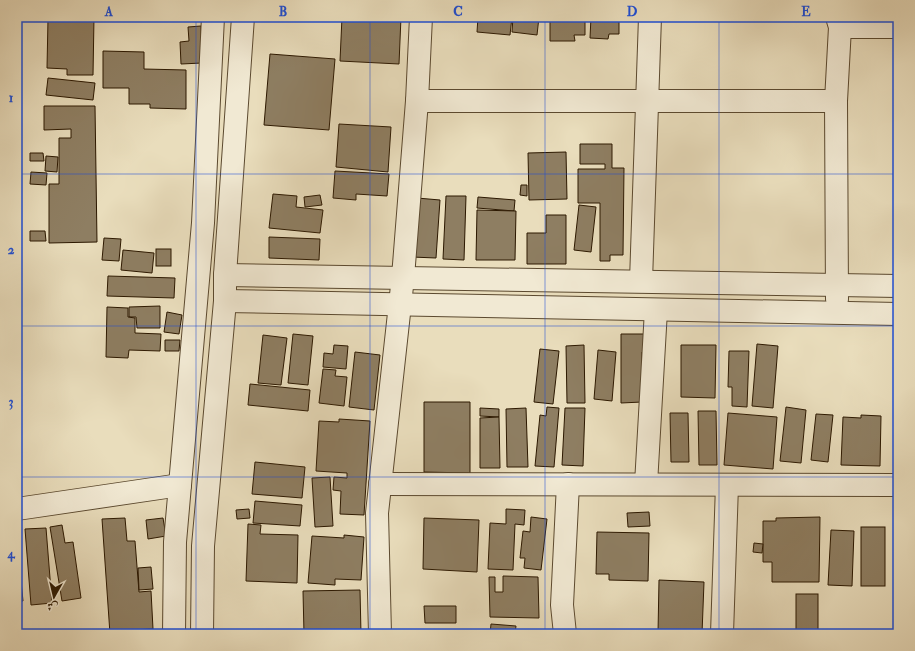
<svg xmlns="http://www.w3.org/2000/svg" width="915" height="651" font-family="'IM FELL Double Pica',Amiri,serif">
<rect width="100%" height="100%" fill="#e9ddbc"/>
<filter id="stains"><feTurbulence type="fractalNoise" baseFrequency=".005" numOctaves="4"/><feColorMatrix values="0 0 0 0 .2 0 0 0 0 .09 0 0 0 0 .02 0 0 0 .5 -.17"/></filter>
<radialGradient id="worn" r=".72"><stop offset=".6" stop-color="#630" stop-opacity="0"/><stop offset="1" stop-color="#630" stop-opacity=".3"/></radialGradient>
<g fill="#8e7e62" stroke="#2c1800">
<path d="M45,17h49l-1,58h-26v-6l-20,-1 1,-49h-3z"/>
<path d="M342,17h59l-2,47 -59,-3z"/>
<path d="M478,17h34l-2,18 -33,-3z"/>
<path d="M513,17h26l-2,18 -25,-3z"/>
<path d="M550,17h35v18h-11l1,6h-25z"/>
<path d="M591,17h28v17h-10l-1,5 -18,-1z"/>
<path d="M201,26l1,37 -21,1 -1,-22 9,-1 -1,-14z"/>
<path d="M103,51l41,1v17l42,1v39l-36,-1v-4h-21v-16h-26z"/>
<path d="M270,54l65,5 -6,71 -65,-5z"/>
<path d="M48,78l47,5 -2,17 -47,-5z"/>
<path d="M44,106h51l2,136 -48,1v-59h10v-46h12v-9l-27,1z"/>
<path d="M339,124l52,3 -3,45 -52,-5z"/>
<path d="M580,144h32v24h12l-1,87h-13v6h-10v-58h-22v-34h27v-5h-25z"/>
<path d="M566,152l1,47 -38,1 -1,-47z"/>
<path d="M30,153h13l1,8h-14z"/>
<path d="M46,156l12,1 -1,15 -12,-1z"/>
<path d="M335,171l54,3 -2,22 -31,-2v6l-23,-2z"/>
<path d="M31,172l16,1 -1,12 -16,-1z"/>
<path d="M521,185h6v11l-7,-1z"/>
<path d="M273,194l24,2 -1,11 27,3 -3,23 -51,-5z"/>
<path d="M320,195l2,10 -17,2 -1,-10z"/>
<path d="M446,196h20l-2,64 -21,-1z"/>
<path d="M478,197l37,3 -1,11 -37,-3z"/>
<path d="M417,198l23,2 -4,58 -24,-1z"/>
<path d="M579,205l17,2 -5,45 -17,-2z"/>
<path d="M477,210l39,1 -1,49h-39z"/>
<path d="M546,215h20v49h-39v-31h19z"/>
<path d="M30,231h15l1,10h-16z"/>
<path d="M269,237l51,2 -1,21 -50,-2z"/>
<path d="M104,238l17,1 -2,22 -17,-1z"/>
<rect x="156" y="249" width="15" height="17"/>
<path d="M123,250l31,3 -2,20 -31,-3z"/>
<path d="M108,276l67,2 -1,20 -67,-2z"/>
<path d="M160,306v22h-23l-1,-11h-7v-10z"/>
<path d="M107,307l21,1v9l7,1v15l26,1 -1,17 -31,-1 -1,8 -22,-1z"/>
<path d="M167,312l15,3 -3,19 -15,-2z"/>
<path d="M293,334l20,2 -5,49 -20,-2z"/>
<path d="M621,334h23l1,18h-3v50l-21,1z"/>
<path d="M263,335l24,3 -6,47 -23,-2z"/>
<path d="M165,340h15l-1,11h-14z"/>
<path d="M757,344l21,2 -5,62 -21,-2z"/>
<path d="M334,345l14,1 -2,23 -23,-2 1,-14 9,1z"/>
<path d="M584,345l1,58h-18l-1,-57z"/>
<path d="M681,345h35l-1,53 -34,-1z"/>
<path d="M540,349l19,2 -6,53 -19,-2z"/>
<path d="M598,350l18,2 -4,49 -18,-2z"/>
<path d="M729,351h20l-2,56 -15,-1v-19h-4z"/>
<path d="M355,352l25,3 -6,55 -25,-3z"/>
<path d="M323,369l13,1 -1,6 12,1 -3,29 -25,-3z"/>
<path d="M250,384l60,6 -2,21 -60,-6z"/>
<path d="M424,402h46v71l-46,-1z"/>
<path d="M547,407l12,1 -5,59 -19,-1 5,-51 6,1z"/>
<path d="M786,407l20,3 -5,53 -21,-2z"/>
<path d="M480,408l19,1v8l-19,-1z"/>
<path d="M526,408l2,59h-21l-1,-58z"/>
<path d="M565,408h20l-2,58 -21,-1z"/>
<path d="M698,411h18l1,54h-18z"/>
<path d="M670,413h18l1,49h-18z"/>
<path d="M728,413l49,4 -4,52 -49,-4z"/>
<path d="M816,414l17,1 -5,47 -17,-2z"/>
<path d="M861,415l20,1 -1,50 -39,-1 2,-48 18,1z"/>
<path d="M499,417l1,51h-20v-50z"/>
<path d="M339,419l31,2 -6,94 -24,-1 1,-23 -8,-1 1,-13 13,1v-5l-31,-2 3,-50 20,1z"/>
<path d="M255,462l50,5 -3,31 -50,-4z"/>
<path d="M330,477l3,49 -18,1 -3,-49z"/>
<path d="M255,501l47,4 -2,21 -47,-3z"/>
<path d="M249,509l1,9 -13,1 -1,-9z"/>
<path d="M506,509l19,1 -1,15 -9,-1 -2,46 -25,-1 2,-46 16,1z"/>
<path d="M649,512l1,14 -22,1 -1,-14z"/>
<path d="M531,517l16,2 -6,51 -17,-2 1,-10h-5l3,-27 7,1z"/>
<path d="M820,517l-1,65h-47v-20h-9v-41h13v-3z"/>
<path d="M125,518l2,23h8l4,51 12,-1 2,38 -24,1v4h-19l-8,-115z"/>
<path d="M163,518l3,18 -18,3 -2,-19z"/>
<path d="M424,518l55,2 -2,52 -54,-3z"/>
<path d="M248,524l13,1 -1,9 38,1 -1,48 -51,-2z"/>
<path d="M62,525l3,18 8,-1 8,56 -19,3 -12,-74z"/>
<rect x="861" y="527" width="24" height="59"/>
<path d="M46,528l6,75 -21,2 -6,-76z"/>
<path d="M831,530l23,1 -2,55 -24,-1z"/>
<path d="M597,532l52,1 -1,48 -39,-1v-6h-13z"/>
<path d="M344,535l20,2 -3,43 -26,-1v6l-27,-2 4,-47 32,2z"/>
<path d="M17,541l6,60h-6z"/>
<path d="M754,543l9,1 -1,9 -9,-1z"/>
<path d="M151,567l2,22 -14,1 -1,-22z"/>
<path d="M503,576l35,1 1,41 -49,-1 -1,-40h6v15h8z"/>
<path d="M659,580l45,2 -2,52 -44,-1z"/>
<path d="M360,590l1,44h-57l-1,-43z"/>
<rect x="796" y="594" width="22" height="40"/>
<path d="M424,606h32v17h-31z"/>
<path d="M491,624l25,2 -1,8h-25z"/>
<path d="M544,630v4h-21v-3z"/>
</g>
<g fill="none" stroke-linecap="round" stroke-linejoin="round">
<defs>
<g id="minor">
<path d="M421,17l-4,84h419"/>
<path d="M840,27h58"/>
<path d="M225,275l673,11"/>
<path d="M641,281l9,-264"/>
<path d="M837,299l-1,-198 4,-74 -3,-10"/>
<path d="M225,301l673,13"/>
<path d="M380,484l518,1"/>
<path d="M646,484l10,-174"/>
<path d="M17,509l163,-24"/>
<path d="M174,634l1,-92 28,-319 10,-206"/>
<path d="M202,634l1,-88 22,-245v-26l18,-258"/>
<path d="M380,634l-3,-121 26,-236 14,-176"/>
<path d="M565,634l-3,-29 6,-121"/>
<path d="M722,634l5,-149"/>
</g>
</defs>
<use href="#minor" stroke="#5b492f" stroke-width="24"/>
<use href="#minor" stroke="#f1e9d3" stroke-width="22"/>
</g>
<path fill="none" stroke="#1d4ed8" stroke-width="1" stroke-opacity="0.55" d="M196,17v617M370,17v617M545,17v617M719,17v617M17,174h881M17,326h881M17,477h881"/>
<rect width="915" height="651" fill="none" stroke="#e9ddbc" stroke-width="44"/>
<g transform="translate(54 597) rotate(188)" stroke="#f1e9d3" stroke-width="3" paint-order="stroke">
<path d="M0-3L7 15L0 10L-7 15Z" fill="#2c1800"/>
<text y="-6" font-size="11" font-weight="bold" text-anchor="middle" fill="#2c1800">ش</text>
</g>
<rect x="22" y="22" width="871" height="607" fill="none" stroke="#1d4ed8" stroke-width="1.5"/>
<g font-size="13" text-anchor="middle" font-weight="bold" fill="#1d4ed8">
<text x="109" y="16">A</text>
<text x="283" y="16">B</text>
<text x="458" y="16">C</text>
<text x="632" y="16">D</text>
<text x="806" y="16">E</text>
<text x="11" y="102">1</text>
<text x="11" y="254">2</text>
<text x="11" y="406">3</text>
<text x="11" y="558">4</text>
</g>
<rect width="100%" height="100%" filter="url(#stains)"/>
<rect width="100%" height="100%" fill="url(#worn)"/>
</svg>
